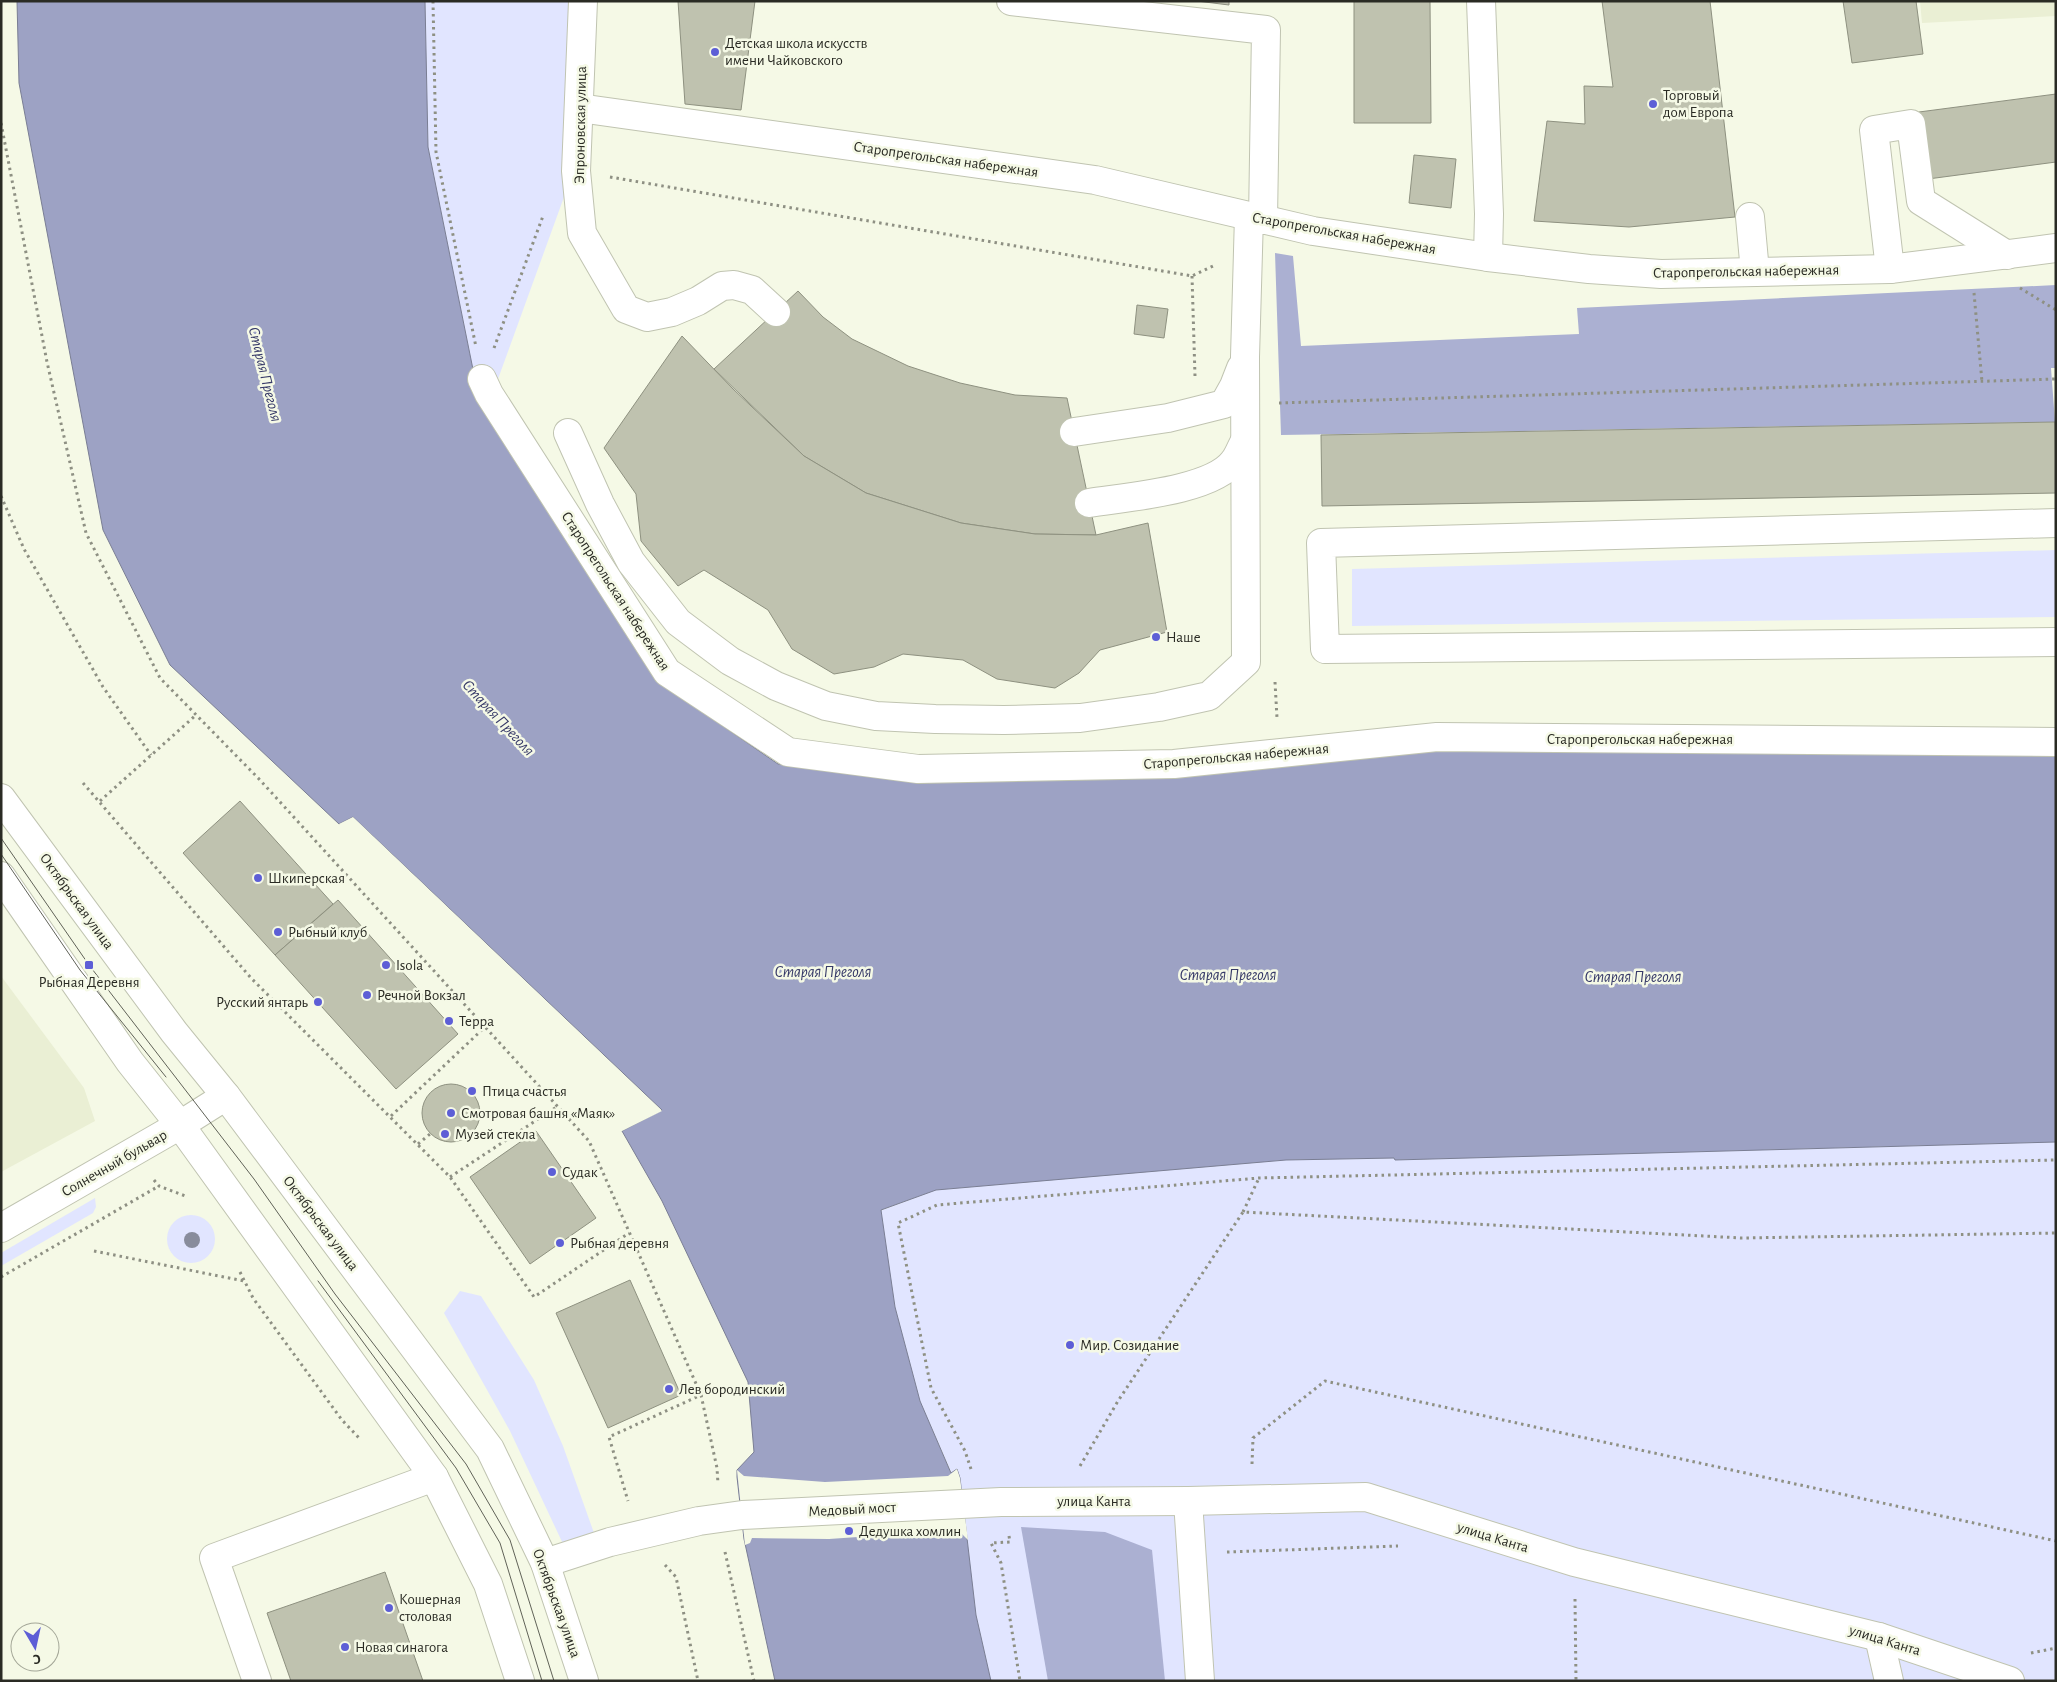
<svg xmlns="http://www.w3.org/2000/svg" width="2057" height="1682" font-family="'Alegreya Sans',sans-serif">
<rect width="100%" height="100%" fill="#f5f9e6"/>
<g fill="#eaefd4">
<path d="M1920,1h136v15l-134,7z"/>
<path d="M1,976l83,112 11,33 -94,51z"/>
</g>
<g fill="#e1e5ff">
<path d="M425,1h158l-15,185 -70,193 -9,15 -9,10 -52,-257z"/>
<path d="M2056,550v67l-704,9v-57z"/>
<path d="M2056,1142v539h-1065l-15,-66 -24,-141 -32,-73 -25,-94 -15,-96 56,-21 350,-30 108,-2 1,2z"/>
<path d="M95,1198l1,9 -3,6 -92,53v-13z"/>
<circle cx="191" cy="1239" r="24"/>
<path d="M460,1291l21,5 53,84 29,66 31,87 -30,13 -54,-115 -66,-118z"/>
</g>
<g fill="#abb0d2">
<path d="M1275,253l18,3 8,90 278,-12 -2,-26 479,-23v83h-5l4,54 -774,13z"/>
<path d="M1021,1527l84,5 47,18 13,131h-117z"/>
</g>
<path fill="#9da2c4" stroke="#7a7e94" d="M17,1h408l3,146 52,257 179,278 119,82 136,17 515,-32 627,1v392l-661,18 -1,-2 -108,2 -350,30 -55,20 14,97 25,94 31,72 6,-4 3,9 16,137 15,66h-216l-31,-142 -7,-62v-7l17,-18 -6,-70 -86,-181 -40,-70 40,-21 -309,-293 -14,7 -169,-159 -67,-135 -84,-447z"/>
<g fill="#f5f9e6">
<path d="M353,817l309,294 -40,20 -2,-2 38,-19 -306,-290 -11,6 -2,-2z"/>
<path d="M957,1469l3,9 8,62 -6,-6 -32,-2 -101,7 -77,-1 -2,5 -5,2 -8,-75 7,6 81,6 123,-6z"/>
</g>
<g fill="#bfc2af" stroke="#8e9180">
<path d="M678,1h77l-14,109 -56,-6z"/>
<path d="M1197,1h32v4z"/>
<path d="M1354,1h76l1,122h-77z"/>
<path d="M1602,1h108l25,216 -106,10 -95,-6 13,-100 38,3 -1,-38 29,1z"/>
<path d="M1843,1h73l7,53 -71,9z"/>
<path d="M2056,94v68l-128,17 -9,-67z"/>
<path d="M1414,155l42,4 -5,49 -42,-5z"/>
<path d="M798,291l25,26 29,22 56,27 52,17 55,12 52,3 29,137 -61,-1 -74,-11 -95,-30 -62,-37 -90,-87z"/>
<path d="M1137,305l31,4 -4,29 -30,-4z"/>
<path d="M682,336l51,53 71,67 62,37 95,30 74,11 61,1 52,-12 19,109 -67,18 -21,23 -24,15 -58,-9 -34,-19 -60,-6 -29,13 -40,7 -42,-25 -24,-39 -64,-40 -26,16 -37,-45 -5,-47 -32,-46z"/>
<path d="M2055,422l1,71 -734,13 -1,-71z"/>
<path d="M240,801l93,103 -58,51 -92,-102z"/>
<path d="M338,900l120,134 -62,55 -121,-134z"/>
<circle cx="451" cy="1113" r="29"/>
<path d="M536,1131l60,87 -66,46 -60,-87z"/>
<path d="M630,1280l51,115 -73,33 -52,-115z"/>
<path d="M385,1572l38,109h-132l-24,-68z"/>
</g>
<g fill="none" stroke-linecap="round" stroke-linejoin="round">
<defs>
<g id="minor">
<path d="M583,1l-7,170 6,62 44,76 21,8 25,-5 26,-11 24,-15 12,-1 18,5 24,22"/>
<path d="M1011,1l255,29 -3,190"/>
<path d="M1481,1l8,213 -1,43"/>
<path d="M579,108l516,72 218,51 175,26 101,12 72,5 229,-5 166,-21"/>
<path d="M1750,217l5,55"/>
<path d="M1890,269l-16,-139 37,-6 10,77 86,54"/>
<path d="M482,379l7,15 178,278 121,80 130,17 256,-5 263,-27 619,5"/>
<path d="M1074,432l94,-14 56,-14 10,-18 7,-18"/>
<path d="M568,433l32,71 31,58 47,60 52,39 46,25 50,20 50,10 59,3 69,1 76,-2 79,-11 50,-11 37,-34 -1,-305 4,-141"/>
<path d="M1089,503c37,-6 123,-12 145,-42 5,-6 7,-14 11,-20"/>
<path d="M2056,523l-735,20 4,106 731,-7"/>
<path d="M1,1228l179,-103 46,-29"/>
<path d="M1188,1501l12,180"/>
<path d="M545,1563l65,-21 89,-21 43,-6 259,-13 187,-1 178,-4 208,65 305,75 131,44"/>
<path d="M1879,1637l10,44"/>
<path d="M257,1681l-43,-123 220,-81"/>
</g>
<g id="major">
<path d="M1,798l173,234 52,64 264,353 55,114 39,118"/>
<path d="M1,876l129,186 50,63 254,352 54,107 32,97"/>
</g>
</defs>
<use href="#minor" stroke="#c0c4b1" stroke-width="30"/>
<use href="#major" stroke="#c0c4b1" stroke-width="30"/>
<g stroke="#8e9083" stroke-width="3" stroke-dasharray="2.5 4" stroke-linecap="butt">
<path d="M433,1l3,151 40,195"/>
<path d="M1,123l46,239 39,171 74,145 100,102 329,361 112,254 -92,42 19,64"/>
<path d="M610,177l582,99 21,-10"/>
<path d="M1192,276l3,100"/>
<path d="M2020,288l36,22"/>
<path d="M1974,293l8,89"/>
<path d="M494,348l49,-132"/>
<path d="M1279,403l777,-24"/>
<path d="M1,496l23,53 79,138 48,68"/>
<path d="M1275,682l2,36"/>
<path d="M83,783l168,195 199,199 84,120 95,-64"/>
<path d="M100,801l96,-86"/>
<path d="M391,1116l95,-90"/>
<path d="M418,1144l12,-10"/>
<path d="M450,1177l108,-71"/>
<path d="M154,1180l5,6 29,11"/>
<path d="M1243,1212l16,-34"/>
<path d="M94,1251l150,30"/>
<path d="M240,1272l13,26 89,122 18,19"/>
<path d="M1,1277l158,-91"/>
<path d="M701,1395l16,73 1,16"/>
<path d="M1252,1464l1,-26 72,-57 731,160"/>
<path d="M1080,1466l38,-65 125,-189 499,26 314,-5"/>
<path d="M971,1469l-6,-18 -34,-63 -33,-165 39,-18 322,-27 797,-18"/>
<path d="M1009,1536l1,6 -19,1 10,20 19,118"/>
<path d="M725,1552l29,129"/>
<path d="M1227,1552l171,-6"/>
<path d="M665,1565l11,12 22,104"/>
<path d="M1575,1599l1,82"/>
<path d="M2031,1653l25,-5"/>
</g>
<use href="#minor" stroke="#fff" stroke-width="28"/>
<use href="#major" stroke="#fff" stroke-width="28"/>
<g stroke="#606258" stroke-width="1">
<path d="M1,838l88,127 165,214 81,115 131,170 44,76 44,141"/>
<path d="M1,854l79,116 86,107"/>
<path d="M318,1281l138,187 44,75 42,138"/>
</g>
</g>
<circle fill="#888c9c" cx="192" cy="1240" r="8"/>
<g fill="#5d5ed6" stroke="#f5f9e6" stroke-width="2">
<circle cx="715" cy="52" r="5"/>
<circle cx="1653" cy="104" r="5"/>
<circle cx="1156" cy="637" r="5"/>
<circle cx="258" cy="878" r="5"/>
<circle cx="278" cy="932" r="5"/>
<rect x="84" y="960" width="10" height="10" rx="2.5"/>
<circle cx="386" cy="965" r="5"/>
<circle cx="367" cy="995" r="5"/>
<circle cx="318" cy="1002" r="5"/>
<circle cx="449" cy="1021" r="5"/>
<circle cx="472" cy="1091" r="5"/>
<circle cx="451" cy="1113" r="5"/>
<circle cx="445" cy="1134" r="5"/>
<circle cx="552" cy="1172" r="5"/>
<circle cx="560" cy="1243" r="5"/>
<circle cx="1070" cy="1345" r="5"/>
<circle cx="669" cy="1389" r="5"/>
<circle cx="849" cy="1531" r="5"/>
<circle cx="389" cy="1608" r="5"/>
<circle cx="345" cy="1647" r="5"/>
</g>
<g text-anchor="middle" stroke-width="5" stroke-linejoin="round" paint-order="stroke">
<g font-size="15" fill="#2a2b24" stroke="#f5f9e6" text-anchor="start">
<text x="725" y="48">Детская школа искусств<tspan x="725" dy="17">имени Чайковского</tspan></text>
<text x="1663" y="100">Торговый<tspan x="1663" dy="17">дом Европа</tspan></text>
<text x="1166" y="642">Наше</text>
<text x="268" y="883">Шкиперская</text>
<text x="288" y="937">Рыбный клуб</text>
<text x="396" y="970">Isola</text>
<text x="89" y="987" text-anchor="middle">Рыбная Деревня</text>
<text x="377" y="1000">Речной Вокзал</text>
<text x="308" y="1007" text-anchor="end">Русский янтарь</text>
<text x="459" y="1026">Терра</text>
<text x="482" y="1096">Птица счастья</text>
<text x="461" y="1118">Смотровая башня «Маяк»</text>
<text x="455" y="1139">Музей стекла</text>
<text x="562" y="1177">Судак</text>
<text x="570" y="1248">Рыбная деревня</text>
<text x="1080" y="1350">Мир. Созидание</text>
<text x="679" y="1394">Лев бородинский</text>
<text x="859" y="1536">Дедушка хомлин</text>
<text x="399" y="1604">Кошерная<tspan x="399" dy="17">столовая</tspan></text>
<text x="355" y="1652">Новая синагога</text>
</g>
<g font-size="15" fill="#2a2b24" stroke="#f5f9e6">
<text transform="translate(580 125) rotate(-89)" y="5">Эпроновская улица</text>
<text transform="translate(946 159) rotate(8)" y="5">Старопрегольская набережная</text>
<text transform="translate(1344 233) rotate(10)" y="5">Старопрегольская набережная</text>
<text transform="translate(1746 271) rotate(-1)" y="5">Старопрегольская набережная</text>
<text transform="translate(616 591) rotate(57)" y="5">Старопрегольская набережная</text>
<text x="1640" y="744">Старопрегольская набережная</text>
<text transform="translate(1236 756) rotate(-5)" y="5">Старопрегольская набережная</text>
<text transform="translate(77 901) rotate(54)" y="5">Октябрьская улица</text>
<text transform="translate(114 1163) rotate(-30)" y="5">Солнечный бульвар</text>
<text transform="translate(321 1223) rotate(53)" y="5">Октябрьская улица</text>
<text x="1094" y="1506">улица Канта</text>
<text transform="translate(852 1509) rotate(-3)" y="5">Медовый мост</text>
<text transform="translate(1493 1537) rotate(17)" y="5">улица Канта</text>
<text transform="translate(557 1603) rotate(70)" y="5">Октябрьская улица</text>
<text transform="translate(1885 1640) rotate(17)" y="5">улица Канта</text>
</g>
<g font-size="16" font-style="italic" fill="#363968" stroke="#f5f9e6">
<text transform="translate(266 374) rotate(76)" y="6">Старая Преголя</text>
<text transform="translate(499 717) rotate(47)" y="6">Старая Преголя</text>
<text x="823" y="977">Старая Преголя</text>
<text x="1228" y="980">Старая Преголя</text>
<text x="1633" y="982">Старая Преголя</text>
</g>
</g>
<rect width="2057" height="1682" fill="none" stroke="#2a2b24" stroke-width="5"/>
<g transform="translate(35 1647) rotate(171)"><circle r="24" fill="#f5f9e6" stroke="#a4a798"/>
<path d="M0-4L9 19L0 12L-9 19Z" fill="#5d5ed6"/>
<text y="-8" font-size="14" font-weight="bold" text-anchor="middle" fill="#2a2b24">С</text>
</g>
</svg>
